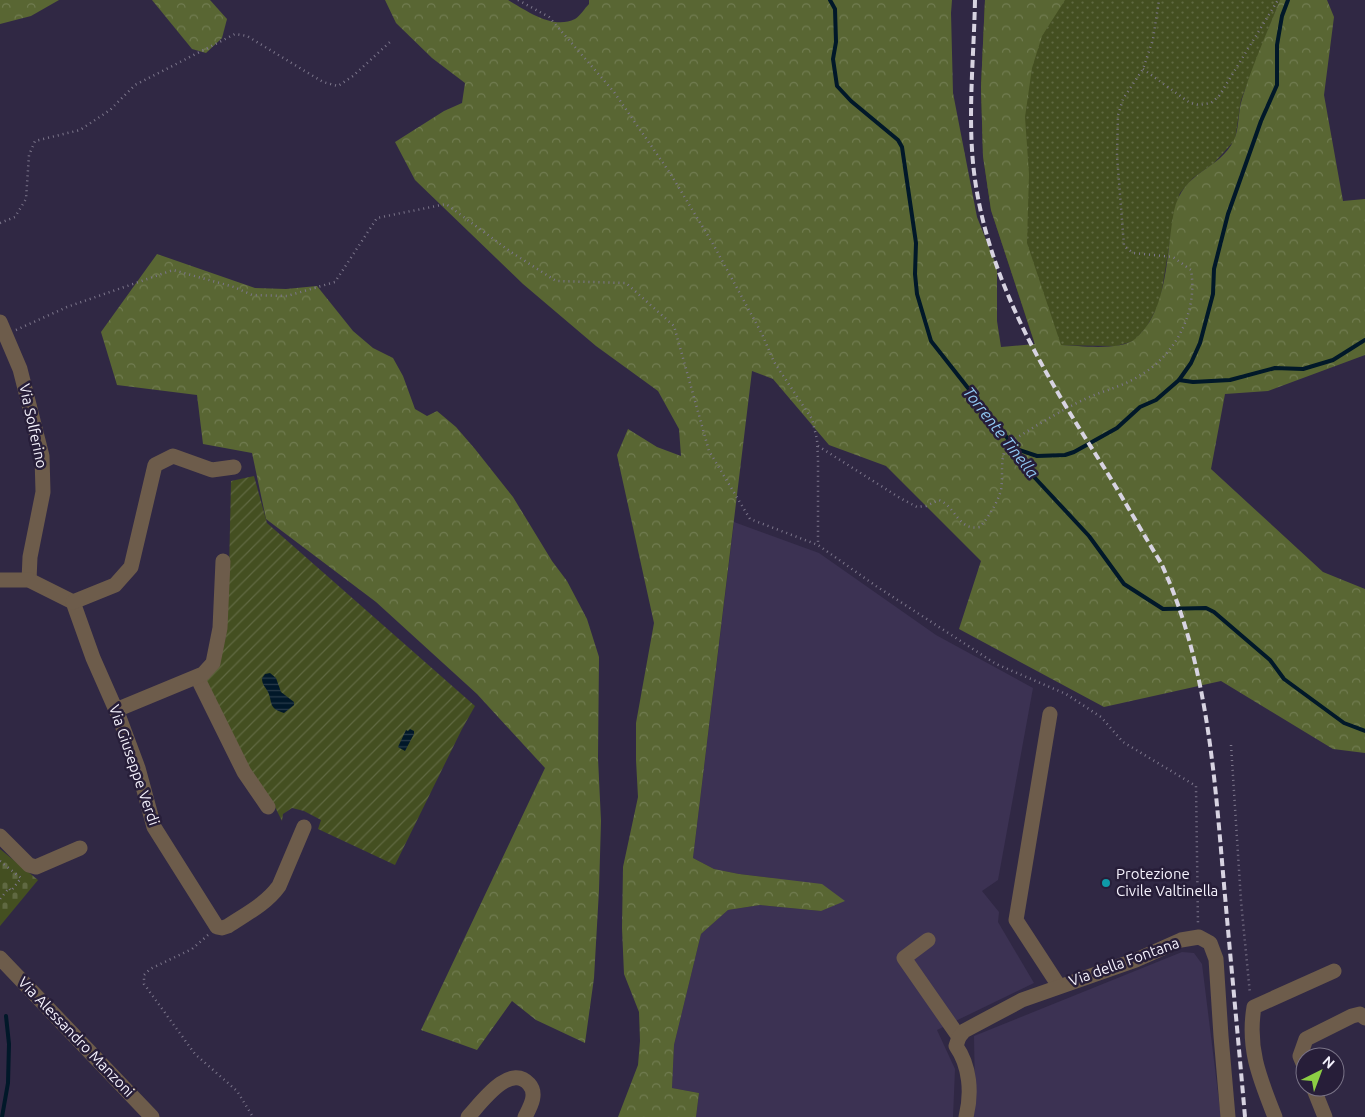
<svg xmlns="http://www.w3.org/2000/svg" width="1365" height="1117" font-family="Ubuntu,sans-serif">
<defs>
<pattern id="grass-dots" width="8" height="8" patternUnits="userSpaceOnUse" patternTransform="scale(1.25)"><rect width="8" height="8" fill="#444f21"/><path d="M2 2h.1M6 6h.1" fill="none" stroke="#606942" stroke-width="1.8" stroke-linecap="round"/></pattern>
<pattern id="forest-crowns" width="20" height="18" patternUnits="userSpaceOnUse" patternTransform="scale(1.25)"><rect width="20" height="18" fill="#596633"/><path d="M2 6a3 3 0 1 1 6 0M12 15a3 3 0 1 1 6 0" fill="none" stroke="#717c51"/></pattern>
<pattern id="cemetery-stones" width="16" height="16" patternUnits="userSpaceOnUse" patternTransform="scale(1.25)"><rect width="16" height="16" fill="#444f21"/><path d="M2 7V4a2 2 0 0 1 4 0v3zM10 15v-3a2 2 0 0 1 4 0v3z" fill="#606942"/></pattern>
<pattern id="garden-furrows" width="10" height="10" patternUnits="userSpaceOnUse" patternTransform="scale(1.25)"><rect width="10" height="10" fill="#444f21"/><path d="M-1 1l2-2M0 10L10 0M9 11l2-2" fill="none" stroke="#606942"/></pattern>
<pattern id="water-rules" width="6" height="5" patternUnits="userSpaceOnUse" patternTransform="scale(1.25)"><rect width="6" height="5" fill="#011829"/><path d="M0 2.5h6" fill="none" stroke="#273a49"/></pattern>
</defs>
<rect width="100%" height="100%" fill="#302844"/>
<g fill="#3c3253">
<path d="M734,522l85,31 117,82 97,53 -35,192 -16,11 17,21 -1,10 36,61 -97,47 18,39 -2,48h-257l3,-24 -27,-5 2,-43 27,-111 27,-24 32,-5 61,6 -49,-33 -33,-4 -25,-5 -21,-11z"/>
<path d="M1182,952l12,1 8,11 19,153h-247l1,-23 -1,-58z"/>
</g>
<path fill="url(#grass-dots)" d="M985,0h295l-39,100 -6,40 -21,23 -21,15 -13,15 -5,17 -15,92 -14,26 -12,13 -18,5 -81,-1 -44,-135 -8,-54 -2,-69z"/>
<g fill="url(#forest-crowns)">
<path d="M0,0h59l-28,16 -31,8z"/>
<path d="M152,0h58l17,19 -5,19 -16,15 -14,-4z"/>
<path d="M385,0h123c19,11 45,30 67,19 5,-3 10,-11 14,-15v-4h363l-1,13 2,80 24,124 20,50v54l4,26 34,-3 -44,-134 -8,-54 -2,-69 4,-87h80l-23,36 -10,32 -7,49 4,57 -2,69 34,102c19,1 60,6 74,-6 34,-28 31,-88 39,-128 9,-41 45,-40 60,-71 5,-10 4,-28 8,-41 10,-33 25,-66 38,-99h47l7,17 -10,78 19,106 22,-2v156l-97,36 -43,3 -14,75 112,103 42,17v164l-32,-4 -112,-68 -117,26 -145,-78 22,-68 -95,-95 -57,-21 -56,-66 -21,-8 -59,487 21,11 25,5 83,10 23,17 -24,10 -61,-6 -32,5 -27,24 -27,111 -2,43 27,5 -3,24h-78l20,-52 2,-24 -1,-29 -15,-38 -2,-46 1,-61 15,-70 -2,-37v-37l18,-100 -37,-168 11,-26 29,18 24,9 -2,-27 -21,-38 -62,-45 -73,-62 -108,-104 -20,-38 49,-31 18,-8 3,-20 -33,-25 -36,-35z"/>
<path d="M157,254l98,34 31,1 31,-3 36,45 20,17 20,10 10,18 12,33 12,7 10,-5 19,16 19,22 38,48 39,64 15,20 20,38 12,38 -1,101 3,63 -2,69 -5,88 -9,65 -49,-23 -24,-19 -35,49 -56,-20 124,-262 -68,-74 -101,-92 -110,-83 -14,-66 -49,-9 -6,-49 -80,-10 -16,-53z"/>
</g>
<path fill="url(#cemetery-stones)" d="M0,849l38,31 -38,46z"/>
<path fill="url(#garden-furrows)" d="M254,476l13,47 208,183 -13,23 -67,136 -77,-36 3,-9 -17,-9 -12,-3 -9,6 -1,7 -8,-16 -20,-27 -49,-96 14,-17 7,-30 3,-63 2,-91z"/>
<g fill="url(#water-rules)">
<path d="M270,673l6,5 5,14 13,10v3l-10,8c-16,-5 -11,-10 -16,-21 -3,-6 -6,-7 -6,-14l3,-4z"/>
<path d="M410,729l4,2v3l-9,17 -7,-4 8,-17 2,1z"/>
</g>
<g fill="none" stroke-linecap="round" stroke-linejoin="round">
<g stroke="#011829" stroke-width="4">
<path d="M830,0l5,9 1,33 -3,17 4,27 14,15 47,39 4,7 14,96 -1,31 2,20 14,47 85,108 19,29 54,58 35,48 39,25 43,-1 8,4 56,48 14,19 60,44 21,8"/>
<path d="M1179,380l14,2 37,-2 45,-12 28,1 30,-9 32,-20"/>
<path d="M1016,449l21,7 28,-1 9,-3 43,-24 23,-21 16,-7 23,-20 12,-17 9,-20 13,-49 1,-25 14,-55 33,-93 16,-36v-40l5,-29 6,-16"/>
<path d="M2,1117l6,-34 1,-39 -3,-28"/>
</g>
<g stroke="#7d778c" stroke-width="2.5" stroke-dasharray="1 4" stroke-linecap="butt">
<path d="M518,0l31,17 65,75 56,81 43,71 49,90 12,28 38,57 5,20 1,20v86"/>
<path d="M1143,69l47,34 9,2 12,-2 8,-7 59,-96"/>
<path d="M0,223l15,-6 11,-18 3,-44 6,-14 45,-11 30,-20 25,-25 100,-51 12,2 76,46 15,4 15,-10 37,-34"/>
<path d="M16,330l51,-23 106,-37 61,17 18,8 35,1 48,-14 42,-64 69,-14 65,48 45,29 70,2 48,43 35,125 41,68 68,26 58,41 120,78 70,30 35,23 22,25 73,44 2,138"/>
<path d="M818,446l82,52 17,9 9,-1 13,-6c18,7 18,31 41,27 9,-11 17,-23 21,-37 3,-17 -3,-34 9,-48 24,-15 48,-30 73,-42 18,-9 39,-13 56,-24 37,-21 59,-64 52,-106l-18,-13 -40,-4 -9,-7 -7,-90 1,-41 5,-16 20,-30 10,-30 6,-39"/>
<path d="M1231,745l10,156 9,93"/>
<path d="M0,861l21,17 -10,13 -2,-3 -9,11"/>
<path d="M208,935l-16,14 -42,20 -6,6v9l51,70 42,37 16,26"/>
</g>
<g stroke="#6d5c4b" stroke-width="15">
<path d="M0,322l20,47 22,87 1,36 -13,65 -1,23"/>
<path d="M0,580h29l44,22 20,56 26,59 19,51 16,59 63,100 5,1 6,-2c18,-12 38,-22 51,-40l25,-59"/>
<path d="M73,602l42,-17 16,-18 24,-102 18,-9 39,14 22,-3"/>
<path d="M197,677l47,95 24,35"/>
<path d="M116,710l87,-36 10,-11 7,-35 3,-67"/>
<path d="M1050,714l-34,206 43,66"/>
<path d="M0,836l29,29 7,2 44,-19"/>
<path d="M928,940l-24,18 55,79"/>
<path d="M0,958l152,159"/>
<path d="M1305,1068l-5,-12 6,-17 46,-23 8,-2 5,4"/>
<path d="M1313,1087l12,30"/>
<path d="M468,1117c13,-14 42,-55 61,-33 9,10 1,23 -4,33"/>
<path d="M966,1117c6,-24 4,-51 -10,-71l3,-9 5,-6 58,-31 114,-40 45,-20 18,-3 11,6 6,16 5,77 7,81"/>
<path d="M1275,1117c-15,-38 -28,-68 -21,-110l80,-36"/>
</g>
<path stroke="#d7d3e1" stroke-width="4" stroke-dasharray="8 4" stroke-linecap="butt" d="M975,0c-1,54 -7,109 -2,163 11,113 72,212 132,306 19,31 37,63 56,94 45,97 53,205 62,310 7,81 15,163 22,244"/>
</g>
<circle fill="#0f9aa8" stroke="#271e39" stroke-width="2" cx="1106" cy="883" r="5"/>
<g text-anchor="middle" stroke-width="5" stroke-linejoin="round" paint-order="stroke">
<g font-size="15" fill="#f5f2fd" stroke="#271e39">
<text transform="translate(33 426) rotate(78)" y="5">Via Solferino</text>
<text transform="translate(134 765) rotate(71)" y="5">Via Giuseppe Verdi</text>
<text transform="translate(1124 962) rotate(-20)" y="5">Via della Fontana</text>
<text transform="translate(76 1037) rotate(46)" y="5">Via Alessandro Manzoni</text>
</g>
<g font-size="15" fill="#f5f2fd" stroke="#271e39" text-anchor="start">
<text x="1116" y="879">Protezione<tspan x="1116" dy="17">Civile Valtinella</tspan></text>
</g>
<g font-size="16" font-style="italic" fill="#91c9f4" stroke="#271e39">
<text transform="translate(1001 432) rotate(52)" y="6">Torrente Tinella</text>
</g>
</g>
<g transform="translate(1320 1072) rotate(42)"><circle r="24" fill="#271e39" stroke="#797387"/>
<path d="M0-4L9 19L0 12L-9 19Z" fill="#8dce44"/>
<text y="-8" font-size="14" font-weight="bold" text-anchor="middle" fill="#f5f2fd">N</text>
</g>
</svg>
